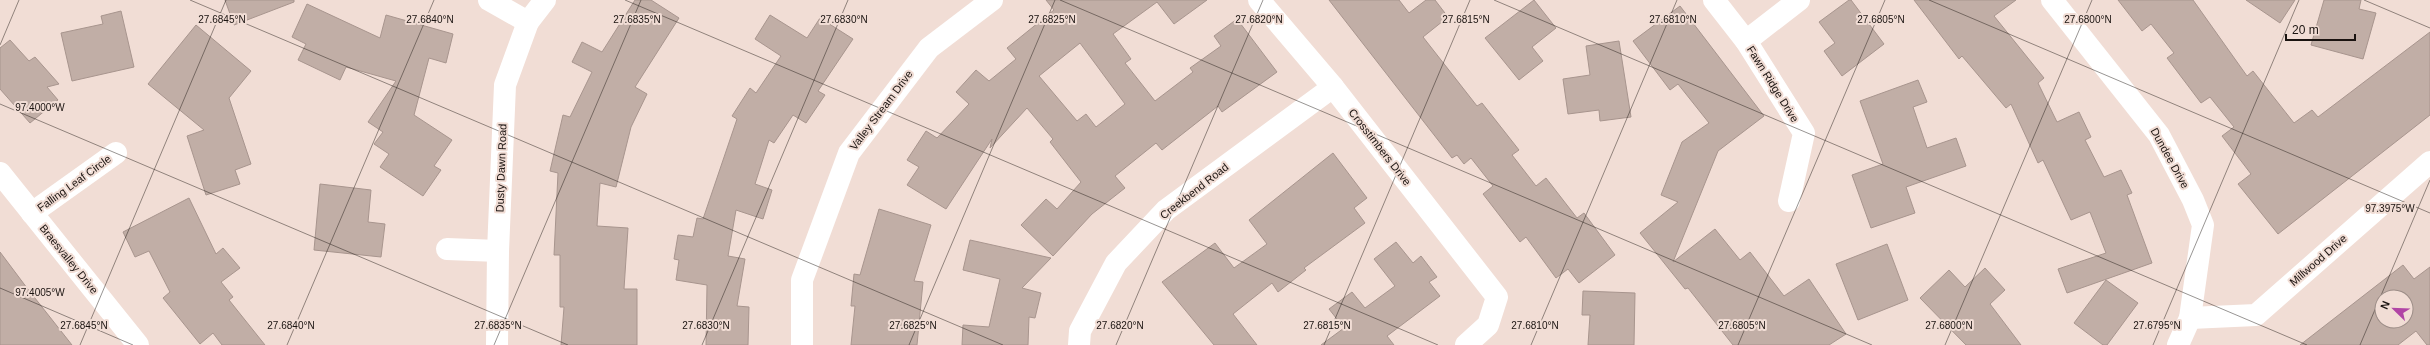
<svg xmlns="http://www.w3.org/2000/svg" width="2430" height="345" font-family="Arial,sans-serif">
<rect width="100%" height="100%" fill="#f1ddd5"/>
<g fill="#c1aea6" stroke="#a8958e" fill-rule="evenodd">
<path d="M225,0h69v2l-60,23z"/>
<path d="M635,0h16l28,18 -44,69 12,7 -16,33 -15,60 -16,-4 -3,43 31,2 -4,61h13v56h-76l3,-38h-4v-52h-6l4,-82 -8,-2 13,-56 7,2 22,-45 -20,-10 10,-20 20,10z"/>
<path d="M1046,0h161l-33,24 -17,-22 -44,32 18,25 -6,4 30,38 38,-29 -3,-4 31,-22 -7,-10 23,-17 40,53 -55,40 -4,-6 -56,44 -6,-7 -41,33 10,12 -33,26 -39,42 -32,-31 25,-26 11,10 24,-27 -31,-40 3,-3 -26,-31 -37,40 2,-9 -46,70 -39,-24 12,-18 -12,-7 19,-29 11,7 32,-34 -13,-12 20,-22 13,11 27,-22 -9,-11 47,-38zM1080,43l45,61 -29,23 -10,-13 -9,7 -38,-45z"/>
<path d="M1329,0h70l10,13 17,-13h9l13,17 -25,20 54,69 5,-3 37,47 -7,5 24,31 10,-8 31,40 7,-5 31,42 -36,28 -11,-14 -12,9 -30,-41 -6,5 -37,-48 10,-8 -22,-28 -7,6 -7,-9 -5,3z"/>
<path d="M1534,0l22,28 -24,19 11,14 -24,19 -34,-42z"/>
<path d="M1849,0h2l33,44 -42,32 -18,-25 11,-8 -16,-21z"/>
<path d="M1914,0h102l-22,16 50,62 -6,5 19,39 22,-10 12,25 -6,3 19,37 17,-7 11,23 -5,2 25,68 -85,30 -9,-24 48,-16 -16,-41 -19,8 -28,-60 -5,3 -27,-59 -5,4 -44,-52 -3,3z"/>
<path d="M2118,0h75l54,76 6,-5 41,52 18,-13 6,7 112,-85v83l-152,119 -40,-50 13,-10 -29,-38 12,-9 -24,-30 -9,6 -34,-45 7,-5 -23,-29 -9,7z"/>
<path d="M2246,0h49l-15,23z"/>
<path d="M2324,0h37l-2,9 17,4 -13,46 -52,-14z"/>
<path d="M307,4l73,34 6,-23 67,19 -7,29 -17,-5 -15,57 38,25 -18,26 7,4 -18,26 -43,-29 9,-13 -15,-10 9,-12 -15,-10 28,-41 -50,-14 -6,13 -42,-20 8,-16 -14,-7z"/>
<path d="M1680,6l84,110 -46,35 -45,111 42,-33 25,31 10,-8 34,44 25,-17 37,55 -17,11h-96l-45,-57 -3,1 -45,-56 38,-31 -17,-7 21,-53 27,-19 -31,-39 -8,6 -37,-49z"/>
<path d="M121,11l13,56 -62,14 -11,-48 42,-9 -2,-8z"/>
<path d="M770,15l37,23 13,-20 33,21 -35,52 7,4 -19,28 -13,-8 -19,28 -5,-3 -14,44 17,6 -9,29 -27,-9 -8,46 17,3 -8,47 12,1 -1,38h-42l1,-60 -31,-5 3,-20 -5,-1 4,-24 15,2 4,-19 6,1 34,-100 -5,-3 18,-28 6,5 25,-37 -26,-17z"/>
<path d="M196,25l55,46 -22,27 22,66 -16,6 5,14 -34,11 -19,-59 17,-6 -56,-46z"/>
<path d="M10,40l19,21 6,-4 24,27 -12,3 11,13 -28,23 -30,-34v-41z"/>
<path d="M1619,41l12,76 -31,4 -1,-11 -31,4 -5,-35 27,-4 -4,-29z"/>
<path d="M1918,80l9,22 -14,5 14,41 29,-10 10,28 -60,21 9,26 -44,15 -19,-53 31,-11 -23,-63z"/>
<path d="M1333,153l34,45 -13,10 11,15 -61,45 2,2 -28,22 -6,-9 -39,31 24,31h-43l-52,-63 53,-39 19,25 33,-24 -18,-24z"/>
<path d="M320,184l51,6 -3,32 17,2 -4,33 -67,-7z"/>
<path d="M189,198l27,56 7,-6 17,20 -19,14 12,15 -4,3 36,45h-43l-9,-12 -13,11 -37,-46 7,-6 -21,-41 -14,6 -12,-25z"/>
<path d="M879,209l52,16 -17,56 9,1 -6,63h-66l4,-39h-4l3,-32 6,1z"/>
<path d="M970,240l81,18 -29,30 19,5 -6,25 -6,-1 -1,28h-66l1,-20 26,2 11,-48 -37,-9z"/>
<path d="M1396,242l17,21 8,-7 16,21 -8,5 11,14 -53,40 7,9h-73l23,-17 -15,-19 23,-17 13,16 30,-22 -21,-27z"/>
<path d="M1887,244l21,56 -50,20 -22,-56z"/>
<path d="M0,252l27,36 45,57h-72z"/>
<path d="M2403,265l11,14 16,-12v78h-3l-11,-14 -18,14h-98zM2382,297h24v24h-24z"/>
<path d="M1985,268l20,22 -15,14 31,41h-55l-46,-47 29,-28 16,17z"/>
<path d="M2106,280l32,23 -31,42h-4l-29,-22z"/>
<path d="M1583,291l52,2 -1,52h-46l2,-30h-8z"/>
</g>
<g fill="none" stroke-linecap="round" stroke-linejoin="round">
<g stroke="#fff" stroke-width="22">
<path d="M489,0l39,22"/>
<path d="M1259,0l74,87 164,210 -9,28 -22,20"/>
<path d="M1714,0l32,41 58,92 -15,68"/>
<path d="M2052,0l107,135 34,65 10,25 -13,93 -12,27"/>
<path d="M1746,41l53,-41"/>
<path d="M0,173l138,172"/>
<path d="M32,213l84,-60"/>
<path d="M447,249l51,2"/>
<path d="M2190,318l66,-3 174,-153"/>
<path d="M497,345l1,-94 7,-166 23,-63 17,-22"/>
<path d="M802,345v-65l47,-127 80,-105 63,-48"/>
<path d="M1079,345l1,-14 36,-68 50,-53 167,-123"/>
</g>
</g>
<path fill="none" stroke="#1a1310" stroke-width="1" stroke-opacity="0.45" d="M190,0l813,345M625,0l813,345M1060,0l812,345M1494,0l813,345M1929,0l501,213M2364,0l66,28M0,45l19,-45M0,104l568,241M0,288l133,57M80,345l146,-345M287,345l147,-345M494,345l147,-345M702,345l146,-345M909,345l146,-345M1116,345l147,-345M1324,345l146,-345M1531,345l146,-345M1738,345l147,-345M1945,345l147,-345M2153,345l146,-345M2360,345l70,-165"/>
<g text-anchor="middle" stroke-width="4" stroke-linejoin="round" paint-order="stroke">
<g font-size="11" fill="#1a1310" stroke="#f1ddd5">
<text transform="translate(1773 84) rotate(58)" y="4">Fawn Ridge Drive</text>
<text transform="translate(881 110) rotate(-53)" y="4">Valley Stream Drive</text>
<text transform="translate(1380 147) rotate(52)" y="4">Crosstimbers Drive</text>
<text transform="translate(2170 158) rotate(61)" y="4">Dundee Drive</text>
<text transform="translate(501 168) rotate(-88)" y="4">Dusty Dawn Road</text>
<text transform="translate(74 183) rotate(-36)" y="4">Falling Leaf Circle</text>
<text transform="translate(1194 191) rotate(-38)" y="4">Creekbend Road</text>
<text transform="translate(69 259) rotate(51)" y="4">Braesvalley Drive</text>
<text transform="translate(2318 260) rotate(-41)" y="4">Millwood Drive</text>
</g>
</g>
<g font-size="10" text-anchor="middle" fill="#1a1310" stroke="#f1ddd5" stroke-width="4" stroke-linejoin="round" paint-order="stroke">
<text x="222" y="23">27.6845°N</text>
<text x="430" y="23">27.6840°N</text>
<text x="637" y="23">27.6835°N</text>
<text x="844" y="23">27.6830°N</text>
<text x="1052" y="23">27.6825°N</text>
<text x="1259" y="23">27.6820°N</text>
<text x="1466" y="23">27.6815°N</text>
<text x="1673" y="23">27.6810°N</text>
<text x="1881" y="23">27.6805°N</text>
<text x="2088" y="23">27.6800°N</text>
<text x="40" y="111">97.4000°W</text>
<text x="2390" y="212">97.3975°W</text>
<text x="40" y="296">97.4005°W</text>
<text x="84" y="329">27.6845°N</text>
<text x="291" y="329">27.6840°N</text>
<text x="498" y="329">27.6835°N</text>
<text x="706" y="329">27.6830°N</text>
<text x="913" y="329">27.6825°N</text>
<text x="1120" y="329">27.6820°N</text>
<text x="1327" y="329">27.6815°N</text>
<text x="1535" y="329">27.6810°N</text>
<text x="1742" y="329">27.6805°N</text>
<text x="1949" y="329">27.6800°N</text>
<text x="2157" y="329">27.6795°N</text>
</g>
<g transform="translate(2394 309) rotate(293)"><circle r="19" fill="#f1ddd5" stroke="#9b8c86"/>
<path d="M0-3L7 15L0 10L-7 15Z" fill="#b145a5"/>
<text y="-6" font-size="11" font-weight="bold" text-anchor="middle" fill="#1a1310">N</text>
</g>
<path d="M2286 34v6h69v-6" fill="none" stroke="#1a1310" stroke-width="2"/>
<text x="2292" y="34" font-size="12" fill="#1a1310" stroke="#f1ddd5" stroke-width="3" paint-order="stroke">20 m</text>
</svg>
